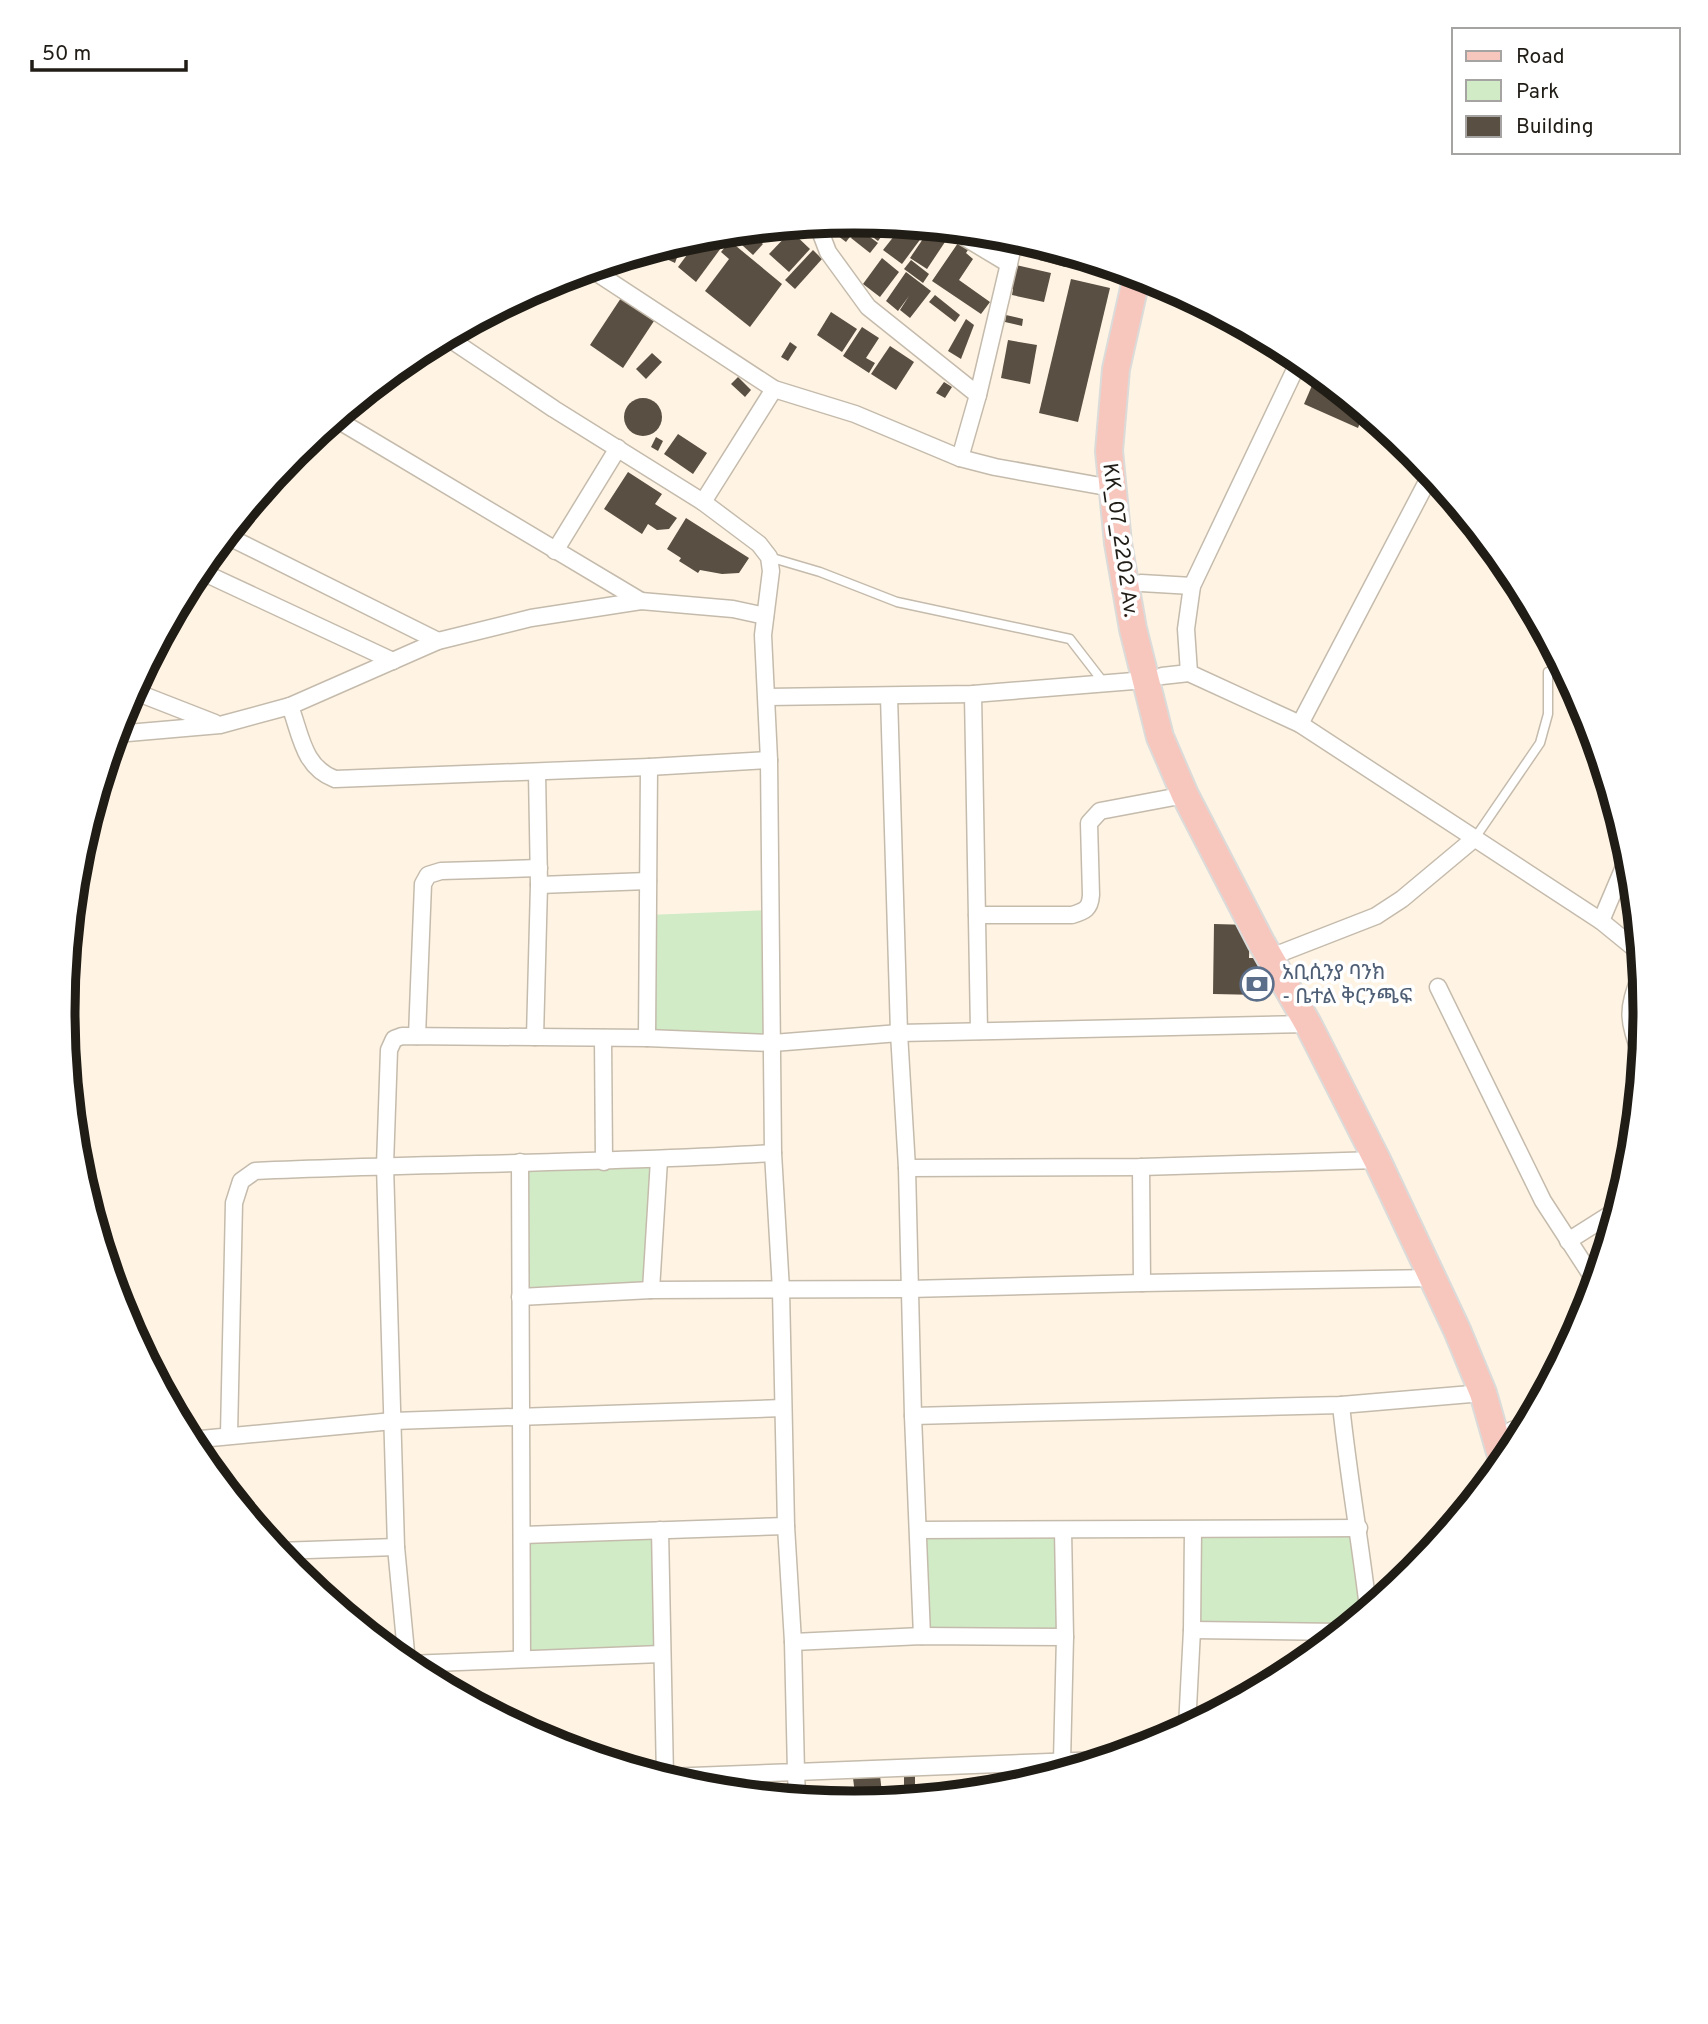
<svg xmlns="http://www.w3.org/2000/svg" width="1708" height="2024" font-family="Overpass,'Noto Sans Ethiopic',sans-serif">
<rect width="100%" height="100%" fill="#fff4e4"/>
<g fill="#d0ebc6">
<path d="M771,910l2,133 -126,-5 1,-123z"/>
<path d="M659,1160l-8,130 -131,7v-135z"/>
<path d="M1359,1528l9,80 -28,24 -148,-2 1,-100z"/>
<path d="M660,1530l1,124 -139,5 1,-124z"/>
<path d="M919,1530h144l2,107 -143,-1z"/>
</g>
<g fill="#594f42">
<path d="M845,222l10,8 -9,12 -17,-13 4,-6z"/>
<path d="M863,222l12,1 15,2 -12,16 -19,-14z"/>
<path d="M902,226h5l15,11 -20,27 -19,-14z"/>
<path d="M779,228l-14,14 -11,-11 6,-1z"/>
<path d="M858,228l20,15 -8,10 -19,-15z"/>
<path d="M929,230l16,12 -18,27 -17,-11z"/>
<path d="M748,231l15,13 -10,11 -21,-19 3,-3z"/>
<path d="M791,231l19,18 -21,23 -20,-18z"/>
<path d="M732,233l-36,49 -18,-15 23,-31z"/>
<path d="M690,239l1,2 -9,10 -8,-7z"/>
<path d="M730,241l52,43 -32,43 -45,-36 24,-32 -8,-7z"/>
<path d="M958,243l10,7 -2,3 7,6 -14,21 31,22 -9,12 -49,-33z"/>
<path d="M667,246l12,6 -4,11 -17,-8 3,-7z"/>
<path d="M1042,246l26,8 -3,13 -26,-7z"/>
<path d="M813,250l9,9 -27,30 -10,-9z"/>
<path d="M882,258l17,14 -19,25 -17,-13z"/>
<path d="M911,260l18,14 -6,9 -19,-14z"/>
<path d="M1012,264l39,9 -7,29 -32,-7 1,-6 -6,-1z"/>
<path d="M906,272l25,19 -21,27 -10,-8 9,-14 -11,15 -12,-10z"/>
<path d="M1071,279l39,9 -32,134 -39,-9z"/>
<path d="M935,295l25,20 -5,7 -26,-20z"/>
<path d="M621,298l33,23 -31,47 -33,-23z"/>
<path d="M831,312l26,17 -15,23 -25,-17z"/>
<path d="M1006,315l17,4 -1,7 -17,-4z"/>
<path d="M966,319l8,6 -13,34 -13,-8z"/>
<path d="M862,327l17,11 -13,20 9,5 -6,10 -26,-17z"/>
<path d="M1008,340l29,5 -7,39 -29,-6z"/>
<path d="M790,342l7,5 -9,14 -7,-4z"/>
<path d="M890,346l24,16 -18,28 -25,-16z"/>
<path d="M652,353l10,9 -16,17 -10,-10z"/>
<path d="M738,377l13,13 -6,7 -14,-13z"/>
<path d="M1314,381l26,11 24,20 -6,16 -54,-24z"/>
<path d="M944,382l8,5 -7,11 -9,-5z"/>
<circle cx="643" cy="417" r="19"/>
<path d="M678,434l29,19 -14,21 -29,-20z"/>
<path d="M656,437l7,4 -5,10 -7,-4z"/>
<path d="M628,472l34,22 -7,10 22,14 -8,11 -12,1 -9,-6 -6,10 -38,-25z"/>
<path d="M686,518l63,40 -10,15 -17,1 -22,-4 -2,3 -19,-12 2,-3 -14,-9z"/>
<path d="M1214,924l36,1 -1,33h11v37l-47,-1z"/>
<path d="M879,1767l3,26 -5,1v7l-12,1 -1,-9 -9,1 -3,-24z"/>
<path d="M904,1773h11v24l-11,1z"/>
<path d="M835,1799h26v3l-26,-1z"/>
</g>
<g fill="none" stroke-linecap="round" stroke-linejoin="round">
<defs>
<g id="service">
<path d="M769,557l51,15 77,30 173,37 34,44"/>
<path d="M1475,838l65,-95 8,-29v-42"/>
</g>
<g id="minor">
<path d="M820,224v7l8,21 40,55 110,88 37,-157"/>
<path d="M954,231l55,33"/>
<path d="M591,269l183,120 81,25 105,44 35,9 117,21"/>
<path d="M447,337l107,72 149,93 56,42 10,13 2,14 -8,64 6,125 4,393 8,137 5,236 7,116 3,130 -130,5"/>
<path d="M336,419l305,182"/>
<path d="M960,458l18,-63"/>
<path d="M703,502l71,-113"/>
<path d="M227,536l211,105"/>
<path d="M555,551l63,-103"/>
<path d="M198,570l195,91"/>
<path d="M1141,583l51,3"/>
<path d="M1189,673l-3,-44 6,-43 108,-227"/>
<path d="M1162,676l27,-3 111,51 301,197 38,31"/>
<path d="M133,691l82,32"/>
<path d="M973,694l6,337"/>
<path d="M889,696l10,337 8,135 6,248 9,220"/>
<path d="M767,697l206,-3 173,-14"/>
<path d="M290,706c11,29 13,61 45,73l314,-12 120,-7"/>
<path d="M1300,724l131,-250"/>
<path d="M116,734l104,-9 70,-19 148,-65 93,-23 110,-17 92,8 32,7"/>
<path d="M539,885l109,-4"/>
<path d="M977,915h95c13,-4 18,-6 19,-20l-2,-72 11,-12 85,-16"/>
<path d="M1601,921l28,-66"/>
<path d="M1281,953l95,-37 26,-17 73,-61"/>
<path d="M1438,987l105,214 52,80"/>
<path d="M417,1036l6,-152 5,-9 13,-4 98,-3"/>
<path d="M535,1037l4,-152 -2,-113"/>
<path d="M603,1038l1,124"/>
<path d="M647,1038l2,-271"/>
<path d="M1641,1056c-13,-38 -15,-44 0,-82"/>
<path d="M520,1162l2,497"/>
<path d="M1141,1167l1,116"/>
<path d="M907,1168l234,-1 236,-7"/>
<path d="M1568,1241l49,-31"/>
<path d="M651,1290l8,-130"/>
<path d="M520,1297l131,-7 258,-1 233,-6 291,-5"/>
<path d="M1341,1405c7,68 19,135 27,203"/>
<path d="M913,1416l428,-11 142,-12"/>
<path d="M1512,1430l13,-4"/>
<path d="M229,1435l5,-232 7,-22 14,-10c173,-8 346,-7 518,-18"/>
<path d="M190,1440l203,-19 390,-13"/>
<path d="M660,1530l5,247"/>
<path d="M919,1530l440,-2"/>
<path d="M523,1535l263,-9"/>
<path d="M278,1551l118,-4"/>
<path d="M1192,1630l148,2"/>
<path d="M793,1642l129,-6 143,1"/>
<path d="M407,1663l-11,-116 -11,-382 4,-115 5,-11 8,-3 245,2 126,5 126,-10 409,-9"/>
<path d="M408,1664l253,-10"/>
<path d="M1187,1727l5,-97 1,-100"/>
<path d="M1062,1761l3,-124 -2,-107"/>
<path d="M797,1797l-1,-25 305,-12"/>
</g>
<path id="primary" d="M1137,275l-21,94 -7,82 9,92 15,86 27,108 25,58 76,147 47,82 69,136 80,170 26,63 20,70"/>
</defs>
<use href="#service" stroke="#c5bbac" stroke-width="11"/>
<use href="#minor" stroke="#c5bbac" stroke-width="19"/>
<use href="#primary" stroke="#dbdbda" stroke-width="30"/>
<use href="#service" stroke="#fff" stroke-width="8"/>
<use href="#minor" stroke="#fff" stroke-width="16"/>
<use href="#primary" stroke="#f7c7be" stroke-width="26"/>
</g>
<defs>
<symbol id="bank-ring" viewBox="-11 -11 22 22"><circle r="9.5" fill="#fff" stroke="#5c6f8a" stroke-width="1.5"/><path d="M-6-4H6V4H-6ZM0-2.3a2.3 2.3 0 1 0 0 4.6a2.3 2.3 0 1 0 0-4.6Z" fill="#5c6f8a"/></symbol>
</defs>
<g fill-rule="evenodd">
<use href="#bank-ring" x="1238" y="965" width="38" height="38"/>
</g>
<g text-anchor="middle" stroke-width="7" stroke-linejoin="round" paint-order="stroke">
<g font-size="21" fill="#201c16" stroke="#fff">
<text transform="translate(1121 540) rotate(82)" y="7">KK_07_2202 Av.</text>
</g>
<g font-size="21" fill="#4e5e75" stroke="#fff" text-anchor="start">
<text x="1282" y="979">አቢሲንያ ባንክ<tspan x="1282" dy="24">- ቤተል ቅርንጫፍ</tspan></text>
</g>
</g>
<path d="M0 0H1708V2024H0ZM75 1012a779 779 0 1 1 1558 0a779 779 0 1 1-1558 0Z" fill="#fff" fill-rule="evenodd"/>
<path fill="none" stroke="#201c16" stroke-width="9" d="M75 1012a779 779 0 1 1 1558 0a779 779 0 1 1-1558 0Z"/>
<rect x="1452" y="28" width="228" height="126" fill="#ffffff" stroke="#a6a4a2" stroke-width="2"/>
<rect x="1466" y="51" width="35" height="10" fill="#f7c7be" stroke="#a6a4a2" stroke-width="2"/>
<text x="1516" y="63" font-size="21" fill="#201c16">Road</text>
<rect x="1466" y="80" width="35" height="21" fill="#d0ebc6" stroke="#a6a4a2" stroke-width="2"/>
<text x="1516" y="98" font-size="21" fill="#201c16">Park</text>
<rect x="1466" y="116" width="35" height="21" fill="#594f42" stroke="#a6a4a2" stroke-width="2"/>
<text x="1516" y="133" font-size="21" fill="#201c16">Building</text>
<path d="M32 60v10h154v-10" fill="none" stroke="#201c16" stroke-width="3.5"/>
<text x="42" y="60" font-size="21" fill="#201c16" stroke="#ffffff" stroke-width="5" paint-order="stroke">50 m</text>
</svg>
